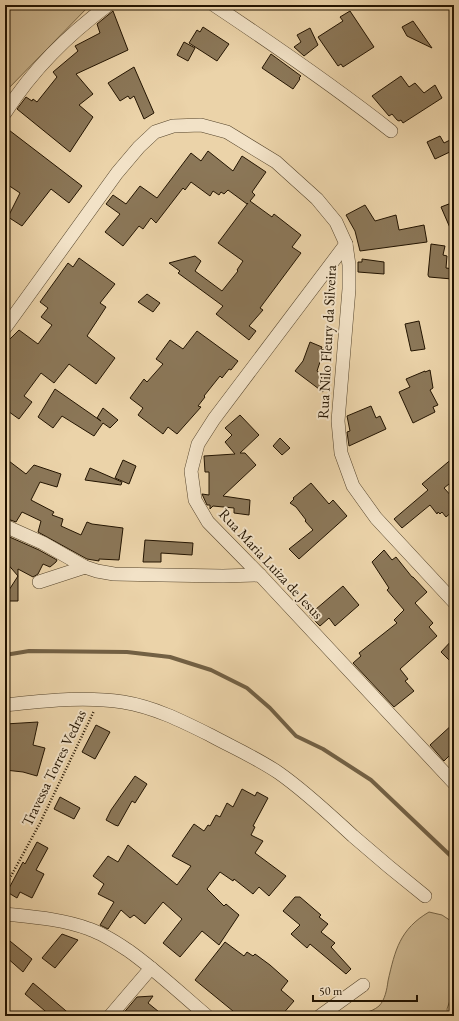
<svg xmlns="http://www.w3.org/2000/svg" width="459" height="1021" font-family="'EB Garamond',serif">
<rect width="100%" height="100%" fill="#ebd3a9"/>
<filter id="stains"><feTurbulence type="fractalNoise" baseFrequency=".005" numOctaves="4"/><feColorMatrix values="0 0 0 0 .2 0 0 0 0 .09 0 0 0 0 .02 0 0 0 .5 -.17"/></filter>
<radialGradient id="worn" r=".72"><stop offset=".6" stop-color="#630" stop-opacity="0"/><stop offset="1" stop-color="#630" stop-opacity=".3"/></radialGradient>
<g fill="#c9b38c" stroke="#766446">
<path d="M5,5h85l-85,87z"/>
<path d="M429,912l13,3 12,8v66l-7,20 1,7h-98c8,-2 21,-3 29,-10 6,-6 8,-17 9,-25 7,-31 12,-52 41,-69z"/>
</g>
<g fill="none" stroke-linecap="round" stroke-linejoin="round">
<path stroke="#726044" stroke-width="4" d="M5,655l24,-4 98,1 43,5 41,13 36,18 23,20 26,28 27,13 48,31 83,79"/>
</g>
<g fill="#8b7758" stroke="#231401">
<path d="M113,11l15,39 -52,24 17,20 -14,11 14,12 -23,35 -53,-43 9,-12 6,4 1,-2 4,3 20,-25 -4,-5 25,-21 -3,-5 25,-13 -3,-9z"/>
<path d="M350,11l24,36 -31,20 -2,-3 -3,2 -20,-29 25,-16 -3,-4z"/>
<path d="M413,21l19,27 -25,-12 -5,-9z"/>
<path d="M203,27l26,17 -12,17 -28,-18 8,-13 3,2z"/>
<path d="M310,28l8,17 -14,11 -10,-9 7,-5 -4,-7z"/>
<path d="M184,42l11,6 -7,13 -11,-6z"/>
<path d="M271,54l30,22 -2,2 1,1 -7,10 -31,-21z"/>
<path d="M134,67l20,46 -10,6 -10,-23 -4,3 -2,-3 -8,5 -12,-18z"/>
<path d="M401,76l8,11 6,-4 9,10 11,-8 7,13 -39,25 -2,-3 -2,1 -2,-1 -5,-6 -3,2 -17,-20z"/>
<path d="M5,127l77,59 -13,17 -18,-14 -29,37 -14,-9 12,-24 -15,-10z"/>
<path d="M440,136l4,7 10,-5v12l-19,9 -8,-17z"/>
<path d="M208,151l25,20 9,-15 24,16 -14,20 3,3 -5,6 22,16 2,-3 27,21 -9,12 9,6 -41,55 3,2 -14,16 7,5 -7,9 -33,-26 7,-8 -45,-33 2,-2 -11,-8 26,-7 6,5 -6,10 27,20 16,-20 -1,-1 6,-9 -25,-18 30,-40 -1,1 -19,-14 -4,4 -3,-2 -2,3 -6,-4 -3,5 -19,-14 -6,8 -2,-2 -27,35 -5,-5 -8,11 -4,-3 -16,20 -18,-14 15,-18 -14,-10 7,-9 13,9 14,-18 17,12 34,-45 10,8z"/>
<path d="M454,202v35l-13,-30z"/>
<path d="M365,205l10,16 21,-6 3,15 25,-5 3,17 -67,9 -5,-20 -9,-16z"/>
<path d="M431,244l14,2 -2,9 4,1 -1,12 8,1 -2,10 -23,-2 -1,-2z"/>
<path d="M79,258l36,26 -15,19 6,4 -19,29 28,22 -19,26 -27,-20 -15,19 -13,-10 -17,23 8,6 -13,17 -14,-10v-65l14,-14 19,14 14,-19 -11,-8 7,-9 -8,-6 28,-39 5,4z"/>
<path d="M362,259l22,3v12l-26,-2v-10h4z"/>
<path d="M147,294l13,9 -7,9 -15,-10z"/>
<path d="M419,321l6,28 -14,2 -6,-27z"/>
<path d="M197,331l41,30 -7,9 -2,-1 -7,9 -2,-2 -16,20 1,1 -7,9 3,1 -24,27 -9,-7 -5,7 -25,-19 5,-7 -13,-10 14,-19 3,3 16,-18 -7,-5 14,-19 13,9z"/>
<path d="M310,342l12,5 -1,2 3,1 -7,21 8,6 -2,15 -28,-21 8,-10z"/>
<path d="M430,370l3,18 -3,2 8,15 -5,2 2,5 -22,11 -14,-31 11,-5 -4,-8 19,-8v1z"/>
<path d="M55,389l46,32 -4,-3 6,-10 15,12 -8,8 -7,-5 -9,13 -32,-20 -9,12 -15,-11z"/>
<path d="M371,406l5,12 4,-2 6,13 -37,17 -2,-14 3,-1 -3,-15z"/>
<path d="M240,415l19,20 -19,18h5l11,12 -33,31 27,4 -1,15 -15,-2v-5l-21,-2 -3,3v-4h-3l-5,-11 7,1v-23h-4l-1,-16 31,-2 -10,-12 7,-7 -7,-7z"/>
<path d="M280,438l10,10 -8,7 -9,-9z"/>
<path d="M454,457v23l-10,8 10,11v11l-8,7 -4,-5 -2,2 -2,-2 -1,2 -7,-9 -28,23 -8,-9 34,-29 -6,-6z"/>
<path d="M5,458l21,16 8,-9 27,9 -4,13 -17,-5 -9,18 23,12 -2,3 11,4 -2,7 20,9 6,-13 5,2 31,4 -4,32 -20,-1v2l-12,-2 -49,-27 3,-11 -19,-9 -6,10 -11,-4z"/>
<path d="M123,460l13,6 -7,18 -14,-6z"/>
<path d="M90,468l32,14 -1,3 -36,-5z"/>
<path d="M311,483l18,21 4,-4 14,16 -48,43 -10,-10 24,-19 -8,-9 1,-1 -10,-13 -6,-4 4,-4 -1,-1z"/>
<path d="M5,535l34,15 18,10 -1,2 -6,5 -7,-3 -5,10 -5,3 -15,-8v7l-13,-15z"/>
<path d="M145,540l48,3 -1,12 -31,-2v9h-18z"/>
<path d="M384,550l8,10 4,-3 16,20h1l14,15 -12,11 18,20 -4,4 8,9 -37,33 8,10 -3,2 9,10 -20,16 -41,-44 8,-7 -2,-3 38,-30 -3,-3 10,-10 -17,-20 2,-2 -17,-26z"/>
<path d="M18,576v25h-13v-11h4z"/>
<path d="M343,586l16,19 -24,21 -6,-8 -9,8 -11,-11z"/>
<path d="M454,638v17l-5,5 -8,-8z"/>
<path d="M38,722l-5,23 12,3 -8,28 -14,-4 -18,-2v-46z"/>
<path d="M454,723v28l-10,10 -14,-16z"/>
<path d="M96,725l14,7 -15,27 -13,-7z"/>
<path d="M135,776l12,8 -12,19 -3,-2 -14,25 -3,-1 -9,-5 5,-10z"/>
<path d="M242,789l13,7 2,-4 11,6 -15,28 2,1 -4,8 12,6 -8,12 31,23 -17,20 -10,-9 -6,7 -19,-15 -1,2 -13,-9 -13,17 17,17 2,-2 13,11 -20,30 -17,-14 -22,26 -17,-14 19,-24 -19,-17 -18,22 -11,-9 -4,3 -9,-8 -13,19 -8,-4 14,-23 -16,-8 6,-10 -11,-8 15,-20 10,6 10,-17 49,40 14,-19 -19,-10 22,-32 10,7 4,-6 2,1 6,-11 4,2 7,-14 6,4z"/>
<path d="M60,797l20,11 -6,11 -20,-10z"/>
<path d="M37,842l11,6 -12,22 8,4 -12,24 -12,-6 -3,6 -10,-6 16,-30 2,2z"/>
<path d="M295,897h5l21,18 -2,2 9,7 -7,8 14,11 -4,4 20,22 -5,5 -36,-30 -3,4 -16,-14 9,-9 -17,-14z"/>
<path d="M62,934l16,6 -23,28 -13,-10z"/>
<path d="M5,937l27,22 -9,13 -18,-16z"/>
<path d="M225,942l19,14 3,-4 6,4 2,-2 15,11 18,16 -7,9 13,11 -13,15h-42l-44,-36z"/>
<path d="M33,983l6,5 33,28h-21l-26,-22z"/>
<path d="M153,996l-5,7 16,13h-43l16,-19z"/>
</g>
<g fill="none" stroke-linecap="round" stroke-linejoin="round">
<defs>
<g id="minor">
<path d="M214,5c60,40 120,81 177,126"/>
<path d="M5,113c28,-44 62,-77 103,-108"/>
<path d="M346,244l-132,175 -16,25 -7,27 4,29 13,22 52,53 194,208"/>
<path d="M5,328l112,-155 22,-26 16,-15 18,-6 28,-1 26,7 49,30 41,37 19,23 10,22 3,21v24l-11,132 3,32 12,33 23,32 78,84"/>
<path d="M5,526l38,17 42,24 12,4 17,3 49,1 60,1 37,-1"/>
<path d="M39,582l46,-15"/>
<path d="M5,705c39,-4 78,-9 118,-3 31,5 59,19 87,33 24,13 47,23 69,38 27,19 50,41 74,63 24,21 48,41 72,60"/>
<path d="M5,914c28,3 57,5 84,15 15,5 28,14 40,22 28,20 52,43 78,65"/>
<path d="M110,1016l41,-48"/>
<path d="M320,1016l43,-31"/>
</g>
</defs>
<use href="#minor" stroke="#55442b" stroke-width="14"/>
<path stroke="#231401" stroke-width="2.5" stroke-dasharray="1 2" stroke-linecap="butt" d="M5,887l35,-64 54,-112"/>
<use href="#minor" stroke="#f2e2c7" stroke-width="13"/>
</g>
<g text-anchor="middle" stroke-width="4" stroke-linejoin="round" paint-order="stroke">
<g font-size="15" fill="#231401" stroke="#f2e2c7">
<text transform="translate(327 342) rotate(-87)" y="5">Rua Nilo Fleury da Silveira</text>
<text transform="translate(271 564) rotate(47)" y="5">Rua Maria Luiza de Jesus</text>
<text transform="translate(54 768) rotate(-64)" y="5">Travessa Torres Vedras</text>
</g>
</g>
<rect width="459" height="1021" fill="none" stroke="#ebd3a9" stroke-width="20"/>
<rect x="6" y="6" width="447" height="1009" fill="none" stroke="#231401" stroke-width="2"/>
<rect x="10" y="10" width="439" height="1001" fill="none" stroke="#231401"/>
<path d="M313 995v6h104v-6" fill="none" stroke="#231401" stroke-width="2"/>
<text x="319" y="995" font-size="12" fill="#231401" stroke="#f2e2c7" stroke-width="3" paint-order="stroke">50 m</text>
<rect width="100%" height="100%" filter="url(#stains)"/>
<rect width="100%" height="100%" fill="url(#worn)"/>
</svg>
